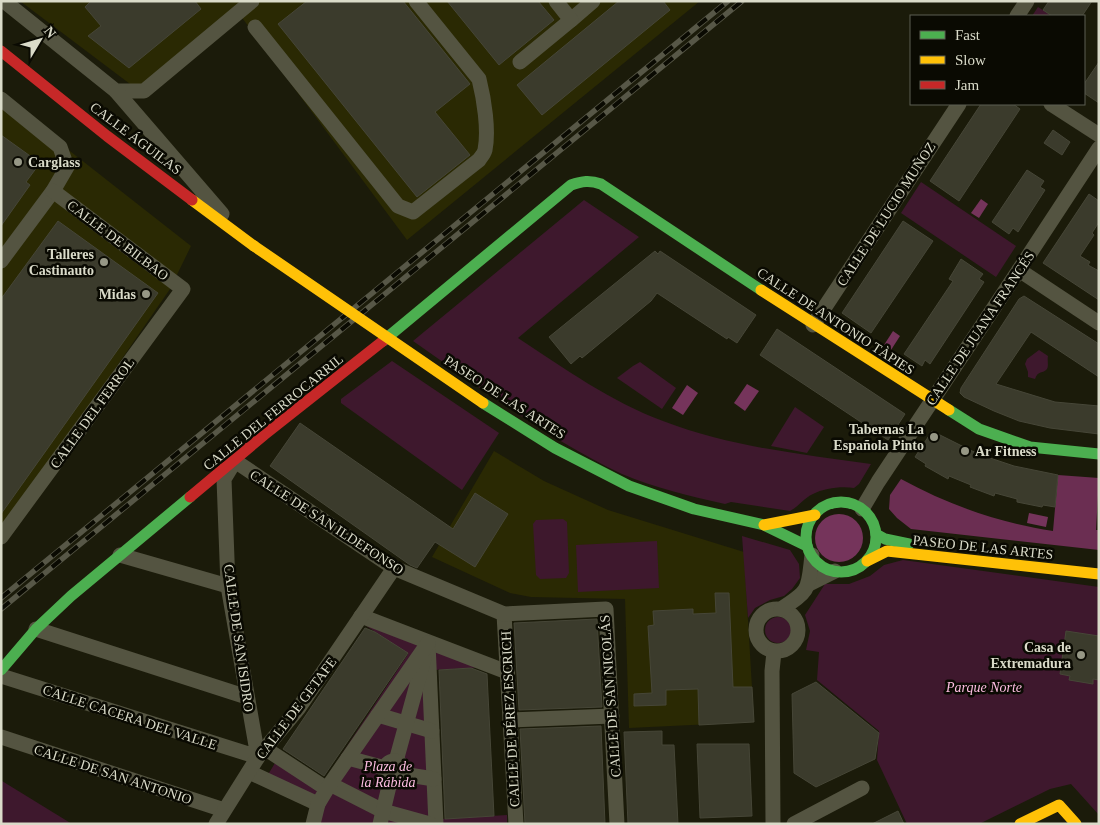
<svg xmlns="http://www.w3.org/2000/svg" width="1100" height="825" font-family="'Times New Roman',serif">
<rect width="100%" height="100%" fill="#1b1b0a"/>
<g fill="#2a2903">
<path d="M20,1h680l-293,239 -170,-229 -99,79z"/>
<path d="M1,97l190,149 -21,43 -169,245z"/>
<path d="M494,451l50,30 64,29 136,42 10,170 -125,6 -4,-129 -94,-2 -21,-4 -78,-36z"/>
</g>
<g fill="#3e182d">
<path d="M1038,7l14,9h-20z"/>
<path d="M921,182l95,64 -20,31 -95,-64z"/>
<path d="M584,200l55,37 -121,101c46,30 93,64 145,83 67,26 138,33 208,43l-12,20 -5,4c-12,-2 -30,0 -41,6 -9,4 -15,13 -23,17l-59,-9 -6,2c-35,-8 -70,-16 -103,-30 -75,-35 -141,-86 -209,-133z"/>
<path d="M1039,350l9,6c-1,4 1,10 -1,13 -4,5 -9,1 -12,10l-7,-2v-5l-3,-8 2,-5z"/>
<path d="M392,361l107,72 -37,57 -121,-87v-4z"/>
<path d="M640,362l36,26 -14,21 -45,-31 16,-12z"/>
<path d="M795,407l29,20 -17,26 -36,-7z"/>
<path d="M563,519l4,3 2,51 -3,5 -26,1 -4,-4 -3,-51 3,-4z"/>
<path d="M742,536l48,14 9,14 1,14 -8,11 -8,7 -14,4 -15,8 -7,10z"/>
<path d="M657,541l2,47 -81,4 -2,-47z"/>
<path d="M903,560l196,27v228l-28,-31 -21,5 -71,35h-72l-30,-64 2,-29 -62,-51 2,-28 -13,-2 4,-19 -5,-16 20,-31h24l21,-8 14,-11z"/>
<circle cx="778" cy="630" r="13"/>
<path d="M365,625l121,42 -52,3 8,149 65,-4v9h-194l4,-18 -54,-23 18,-30 43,28 84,-127z"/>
<path d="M2,781l70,43h-71z"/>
</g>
<path fill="#6b2e52" d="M1058,475l41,3 -3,52h3v20l-188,-21 -14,-11 -8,-9 1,-14 11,-16c48,26 98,44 152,52z"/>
<g fill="#75345b">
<path d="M981,199l7,5 -9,14 -8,-5z"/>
<path d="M893,331l7,5 -9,14 -7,-5z"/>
<path d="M747,384l12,7 -14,20 -11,-8z"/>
<path d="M687,385l11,8 -15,22 -11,-7z"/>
<path d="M1029,513l19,4 -2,10 -19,-4z"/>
<circle cx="839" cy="538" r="24"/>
</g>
<g fill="#3b3b2c" stroke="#464637">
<path d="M91,1h104l6,8 -72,59 -41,-32 13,-10 -16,-19z"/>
<path d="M307,1h96l67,83 -35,28 35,43 -53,42 -139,-173z"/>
<path d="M447,1h91l16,19 -55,45z"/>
<path d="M619,1h44l7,9 -128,105 -25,-30z"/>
<path d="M1049,1h43l-10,15h-30l-9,-6z"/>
<path d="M1099,62v41l-15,-10v-9z"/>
<path d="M981,104h32l7,5 -61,92 -29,-20z"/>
<path d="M1053,130l17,12 -8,13 -18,-12z"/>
<path d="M1,135l39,28 -14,19 4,3 -29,41z"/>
<path d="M1027,170l17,11 -4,6 5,3 -27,42 -5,-4 -4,6 -17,-12z"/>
<path d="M1089,194l10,7v21l-7,11 2,2 -14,21 10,6 -2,3 11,6v29l-56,-37z"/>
<path d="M58,221l100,72 -157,221v-215z"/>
<path d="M903,221l30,20 -62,92 -29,-20z"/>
<path d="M655,251l3,3 2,-3 96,64 -19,28 -9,-6 -1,2 -70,-46 -6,8 -69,57 -2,-2 -9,8 -22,-27z"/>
<path d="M961,259l22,15 -4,5 5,3 -54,82 -5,-4 -3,6 -18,-12 49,-73 -4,-2z"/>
<path d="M1024,296l75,48v33l-68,-45 -35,52 59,18 44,4v28l-49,-6 -31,-7 -25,-10 -30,-14 -4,-4 1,-5 58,-89z"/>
<path d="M777,329l128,85 -17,26 -128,-85z"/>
<path d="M300,423l153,106 22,-36 33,21 -33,53 -40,-25 -18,26 -7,-3 -140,-99z"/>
<path d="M932,431l40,20 21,8 21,7 44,9 -3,32 -12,-2 -1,2 -25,-5v-3l-22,-6 -1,3 -24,-9 1,-2 -22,-9 -1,3 -23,-13 1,-2 -11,-7z"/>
<path d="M715,593h14l4,94h19l2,35 -55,3 -1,-36 -32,1v15l-32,1v-12l18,-1 -4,-67 6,-1 -1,-14 40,-2v5l23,-1z"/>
<path d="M597,619l5,88 -83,3 -5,-87z"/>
<path d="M365,628l10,4 33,21 -84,123 -41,-27z"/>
<path d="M1066,631l33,5v44l-6,-1v5l-24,-4 1,-4 -10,-2z"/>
<path d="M471,668l16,6 7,142 -49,3 -6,-149z"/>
<path d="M816,682l63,51 -4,26 -59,28 -22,-14 -2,-79z"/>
<path d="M601,726l4,98h-80l-5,-95z"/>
<path d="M662,731v14h12l4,79h-50l-4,-92z"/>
<path d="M697,744h52l3,72 -52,2z"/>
<path d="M898,811l6,13h-32z"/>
</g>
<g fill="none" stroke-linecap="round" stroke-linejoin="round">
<g stroke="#545441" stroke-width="15">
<path d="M4,1l112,90h28l108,-90"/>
<path d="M1017,16l10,-15"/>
<path d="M571,20l22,-19"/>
<path d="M255,27l143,179 15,6 66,-52c2,-3 5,-6 6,-10 4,-20 -1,-51 -6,-71l-63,-78"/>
<path d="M520,62l51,-42 -15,-19"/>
<path d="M116,91l106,123"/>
<path d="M1,99l59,48 7,20 -14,24 -52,70"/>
<path d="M1051,104l48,31"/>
<path d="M1019,270l80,53"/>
<path d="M813,325l146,-221"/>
<path d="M862,509l16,-27 141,-212 80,-122"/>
<path d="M1,537l182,-248 -130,-98"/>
<path d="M120,555l108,31"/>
<path d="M809,584l26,-13"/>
<circle cx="777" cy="630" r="21"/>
<path d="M781,609c30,-19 27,-20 31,-54"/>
<path d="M504,614l12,210"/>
<path d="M361,616l146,56"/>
<path d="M36,629l211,68"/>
<path d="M428,643l8,181"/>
<path d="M1,676l257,81 -30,-171 -4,-107 11,-18 159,107 110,46 102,-5 11,215"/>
<path d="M378,715l54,16"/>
<path d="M510,720l102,-4"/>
<path d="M1,737l223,73"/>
<path d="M266,749l61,40"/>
<path d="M348,758l37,10"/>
<path d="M396,761l28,-102"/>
<circle cx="394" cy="770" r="9"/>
<path d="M249,772l69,32"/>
<path d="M402,774l32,5"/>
<path d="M330,784l53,27 47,13"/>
<path d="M216,824l42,-67 40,-48 96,-141"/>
<path d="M313,824l5,-20 12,-20 98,-141"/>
<path d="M380,824l11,-46"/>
<path d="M773,824l-1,-153 2,-19"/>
<path d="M794,824l68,-36"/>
</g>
<g stroke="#4caf50" stroke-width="11">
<path d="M383,341l188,-156c11,-4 19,-5 30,-1l160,106"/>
<path d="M483,403l72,45 74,38 65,23 70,16 43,21"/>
<path d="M949,410l30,19 51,18 69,7"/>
<circle cx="841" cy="537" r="35"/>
<path d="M876,534l9,5 24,5"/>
<path d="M1,670l35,-41 35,-33 119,-99"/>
</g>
<g stroke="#ffc107" stroke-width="11">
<path d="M192,200l62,46"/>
<path d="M761,290l188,120"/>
<path d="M764,525l51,-10"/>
<path d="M867,561l20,-10 212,23"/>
<path d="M1020,824l39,-19 17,19"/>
</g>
<g stroke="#c62828" stroke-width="11">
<path d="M1,51l106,85 85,64"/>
<path d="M190,497l74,-62 119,-94"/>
</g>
<defs>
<g id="rail">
<path d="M1,598l727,-597"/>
<path d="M1,609l741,-608"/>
</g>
</defs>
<use href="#rail" stroke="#575747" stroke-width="5.5"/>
<use href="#rail" stroke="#0a0a02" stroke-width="4" stroke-dasharray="11" stroke-linecap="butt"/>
<path stroke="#ffc107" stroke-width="11" d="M254,246l229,157"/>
</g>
<g fill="#979886" stroke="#0a0a02" stroke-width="2">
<circle cx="18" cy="162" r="5"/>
<circle cx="104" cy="262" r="5"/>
<circle cx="146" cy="294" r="5"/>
<circle cx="934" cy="437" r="5"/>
<circle cx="965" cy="451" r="5"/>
<circle cx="1081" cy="655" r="5"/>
</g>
<g text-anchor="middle" stroke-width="5" stroke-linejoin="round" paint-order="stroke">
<g font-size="14" fill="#dadbc9" stroke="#0a0a02">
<text transform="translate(136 138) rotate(37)" y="5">CALLE ÁGUILAS</text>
<text transform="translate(886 214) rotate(-57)" y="5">CALLE DE LUCIO MUÑOZ</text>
<text transform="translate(118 240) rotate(37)" y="5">CALLE DE BILBAO</text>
<text transform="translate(836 321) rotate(33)" y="5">CALLE DE ANTONIO TÀPIES</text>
<text transform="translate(980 328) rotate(-56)" y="5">CALLE DE JUANA FRANCÉS</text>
<text transform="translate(505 397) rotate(33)" y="5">PASEO DE LAS ARTES</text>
<text transform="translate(273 412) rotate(-39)" y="5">CALLE DEL FERROCARRIL</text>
<text transform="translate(92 413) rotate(-54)" y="5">CALLE DEL FERROL</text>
<text transform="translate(327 522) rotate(33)" y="5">CALLE DE SAN ILDEFONSO</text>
<text transform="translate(983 547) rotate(6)" y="5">PASEO DE LAS ARTES</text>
<text transform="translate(239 638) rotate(82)" y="5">CALLE DE SAN ISIDRO</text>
<text transform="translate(610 696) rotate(-94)" y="5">CALLE DE SAN NICOLÁS</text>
<text transform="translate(296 708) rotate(-53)" y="5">CALLE DE GETAFE</text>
<text transform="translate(130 717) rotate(18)" y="5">CALLE CACERA DEL VALLE</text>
<text transform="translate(510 719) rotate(-93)" y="5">CALLE DE PÉREZ ESCRICH</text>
<text transform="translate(113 774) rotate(18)" y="5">CALLE DE SAN ANTONIO</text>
</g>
<g font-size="14" font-weight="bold" fill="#dadbc9" stroke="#0a0a02" text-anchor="end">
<text x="28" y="167" text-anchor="start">Carglass</text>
<text x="94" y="259">Talleres<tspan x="94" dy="16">Castinauto</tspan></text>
<text x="136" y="299">Midas</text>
<text x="924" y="434">Tabernas La<tspan x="924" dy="16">Española Pinto</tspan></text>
<text x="975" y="456" text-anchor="start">Ar Fitness</text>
<text x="1071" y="652">Casa de<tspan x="1071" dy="16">Extremadura</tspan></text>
</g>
<g font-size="14" font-style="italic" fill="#fdbde1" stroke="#0a0a02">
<text x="984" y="692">Parque Norte</text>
<text x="388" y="771">Plaza de<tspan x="388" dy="16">la Rábida</tspan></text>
</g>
</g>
<rect width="1100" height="825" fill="none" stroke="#dadbc9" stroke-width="5"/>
<rect x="910" y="15" width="175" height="90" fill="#0a0a02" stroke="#5d5e52"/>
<rect x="920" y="31" width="25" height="8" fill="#4caf50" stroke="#5d5e52"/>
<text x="955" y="40" font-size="15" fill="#dadbc9">Fast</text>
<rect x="920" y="56" width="25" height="8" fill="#ffc107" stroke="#5d5e52"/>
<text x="955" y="65" font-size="15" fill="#dadbc9">Slow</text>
<rect x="920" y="81" width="25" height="8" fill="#c62828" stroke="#5d5e52"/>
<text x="955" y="90" font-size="15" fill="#dadbc9">Jam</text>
<g transform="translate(40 40) rotate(52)" stroke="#0a0a02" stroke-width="4" paint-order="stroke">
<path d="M0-4L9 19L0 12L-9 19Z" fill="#dadbc9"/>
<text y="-8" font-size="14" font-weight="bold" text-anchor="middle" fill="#dadbc9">N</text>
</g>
</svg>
